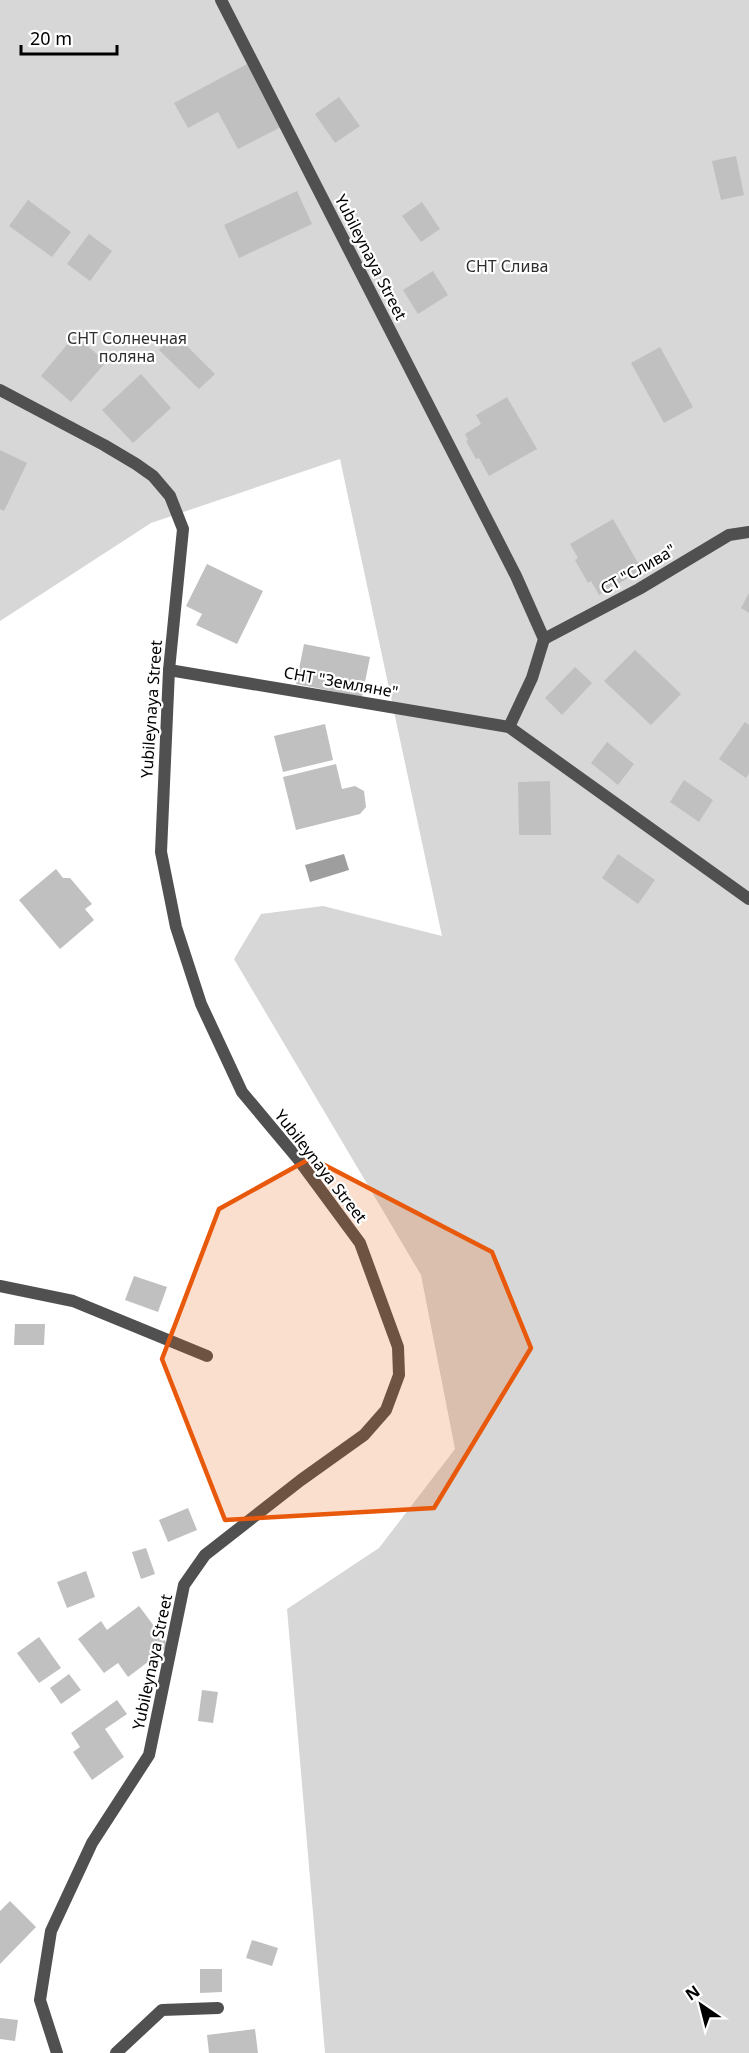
<svg xmlns="http://www.w3.org/2000/svg" width="749" height="2053" font-family="'Noto Sans',sans-serif">
<rect width="100%" height="100%" fill="#fff"/>
<path fill="#d7d7d7" d="M0,0h749v2053h-424l-38,-444 92,-61 76,-99 -34,-174 -187,-316 27,-45 62,-8 119,30 -102,-477 -189,64 -151,98z"/>
<path fill="#9e9e9e" d="M344,854l5,16 -39,12 -5,-17z"/>
<g fill="#c0c0c0">
<path d="M247,64l34,63 -43,22 -20,-37 -30,16 -14,-25z"/>
<path d="M339,97l21,29 -25,17 -20,-29z"/>
<path d="M736,156l8,39 -23,5 -9,-39z"/>
<path d="M297,191l15,33 -73,34 -15,-33z"/>
<path d="M28,200l43,32 -19,25 -43,-31z"/>
<path d="M422,202l18,27 -19,13 -19,-26z"/>
<path d="M89,234l23,17 -22,30 -23,-17z"/>
<path d="M433,271l15,24 -30,19 -15,-24z"/>
<path d="M175,334l40,40 -16,15 -40,-39z"/>
<path d="M75,335l31,27 -35,40 -30,-26z"/>
<path d="M660,347l33,60 -29,16 -33,-60z"/>
<path d="M141,374l30,34 -38,35 -31,-33z"/>
<path d="M507,397l30,52 -48,27 -10,-18 -3,1 -10,-18 2,-1 -3,-6 16,-10 -5,-9z"/>
<path d="M0,450l27,13 -23,48 -4,-2z"/>
<path d="M613,519l29,51 -43,25 -8,-14 -3,2 -13,-23 3,-2 -8,-14z"/>
<path d="M207,564l56,27 -26,53 -41,-19 6,-11 -16,-8z"/>
<path d="M749,593v20l-8,-5z"/>
<path d="M304,644l66,13 -8,40 -66,-13z"/>
<path d="M635,650l46,44 -30,31 -47,-44z"/>
<path d="M575,667l17,16 -30,32 -17,-17z"/>
<path d="M745,722l4,3v48l-3,5 -27,-19z"/>
<path d="M325,724l8,36 -50,12 -9,-36z"/>
<path d="M607,742l27,22 -16,21 -27,-22z"/>
<path d="M336,764l6,25 13,-3 9,5 2,16 -6,7 -64,16 -13,-53z"/>
<path d="M684,780l29,20 -14,22 -29,-20z"/>
<path d="M550,781l1,54h-32l-1,-53z"/>
<path d="M618,854l37,26 -17,24 -36,-26z"/>
<path d="M56,869l7,9h7l22,26 -7,5 9,11 -34,29 -41,-49z"/>
<path d="M134,1276l33,11 -9,25 -33,-12z"/>
<path d="M15,1324h30l-1,21h-30z"/>
<path d="M188,1508l9,22 -29,12 -9,-22z"/>
<path d="M146,1548l9,26 -14,5 -9,-27z"/>
<path d="M86,1571l9,26 -28,11 -10,-26z"/>
<path d="M139,1606l30,40 -41,31 -10,-14 -14,10 -26,-34 23,-18 6,9z"/>
<path d="M39,1637l22,31 -22,15 -22,-30z"/>
<path d="M69,1674l12,16 -20,14 -11,-16z"/>
<path d="M202,1690l16,2 -5,31 -15,-2z"/>
<path d="M117,1700l10,14 -22,15 19,28 -32,23 -19,-28 7,-5 -9,-14z"/>
<path d="M10,1901l26,26 -36,37v-53z"/>
<path d="M252,1940l26,8 -6,18 -26,-8z"/>
<path d="M200,1969h22v23l-22,1z"/>
<path d="M0,2018l18,2 -3,21 -15,-2z"/>
<path d="M255,2029l3,24h-49l-2,-18z"/>
</g>
<g fill="none" stroke-linecap="round" stroke-linejoin="round">
<g stroke="#505050" stroke-width="12">
<path d="M221,0l295,576 28,63 -12,39 -23,49"/>
<path d="M0,390l104,55 32,19 17,12 17,20 13,33 -14,141 -8,182 15,75 25,77 41,88 56,67 62,84 38,104 1,28 -13,35 -22,25 -63,45 -96,75 -21,30 -35,170 -57,88 -41,88 -11,69 17,53"/>
<path d="M544,639l95,-50 90,-54 20,-3"/>
<path d="M169,670l340,57 240,172"/>
<path d="M0,1286l73,15 134,55"/>
<path d="M116,2053l46,-43 56,-2"/>
</g>
</g>
<path fill="#e8590c" fill-opacity="0.2" stroke="#e8590c" stroke-width="4.5" stroke-linejoin="round" d="M311,1158l181,94 39,96 -97,160 -209,12 -63,-161 57,-150z"/>
<g text-anchor="middle" stroke-width="4.5" stroke-linejoin="round" paint-order="stroke">
<g font-size="16" fill="#000" stroke="#fff">
<text transform="translate(371 257) rotate(63)" y="6">Yubileynaya Street</text>
<text transform="translate(638 569) rotate(-30)" y="6">СТ "Слива"</text>
<text transform="translate(341 682) rotate(10)" y="6">СНТ "Земляне"</text>
<text transform="translate(151 709) rotate(-86)" y="6">Yubileynaya Street</text>
<text transform="translate(321 1166) rotate(52)" y="6">Yubileynaya Street</text>
<text transform="translate(152 1662) rotate(-78)" y="6">Yubileynaya Street</text>
</g>
<g font-size="16" fill="#2e2e2e" stroke="#fff">
<text x="507" y="272">СНТ Слива</text>
<text x="127" y="344">СНТ Солнечная<tspan x="127" dy="18">поляна</tspan></text>
</g>
</g>
<g transform="translate(701 2005) rotate(325)" stroke="#ffffff" stroke-width="4.5" paint-order="stroke">
<path d="M0-4.5L10 22L0 15L-10 22Z" fill="#000000"/>
<text y="-9" font-size="16" font-weight="bold" text-anchor="middle" fill="#000000">N</text>
</g>
<path d="M21 45v9h96v-9" fill="none" stroke="#000000" stroke-width="3"/>
<text x="30" y="45" font-size="18" fill="#000000" stroke="#ffffff" stroke-width="4.5" paint-order="stroke">20 m</text>
</svg>
